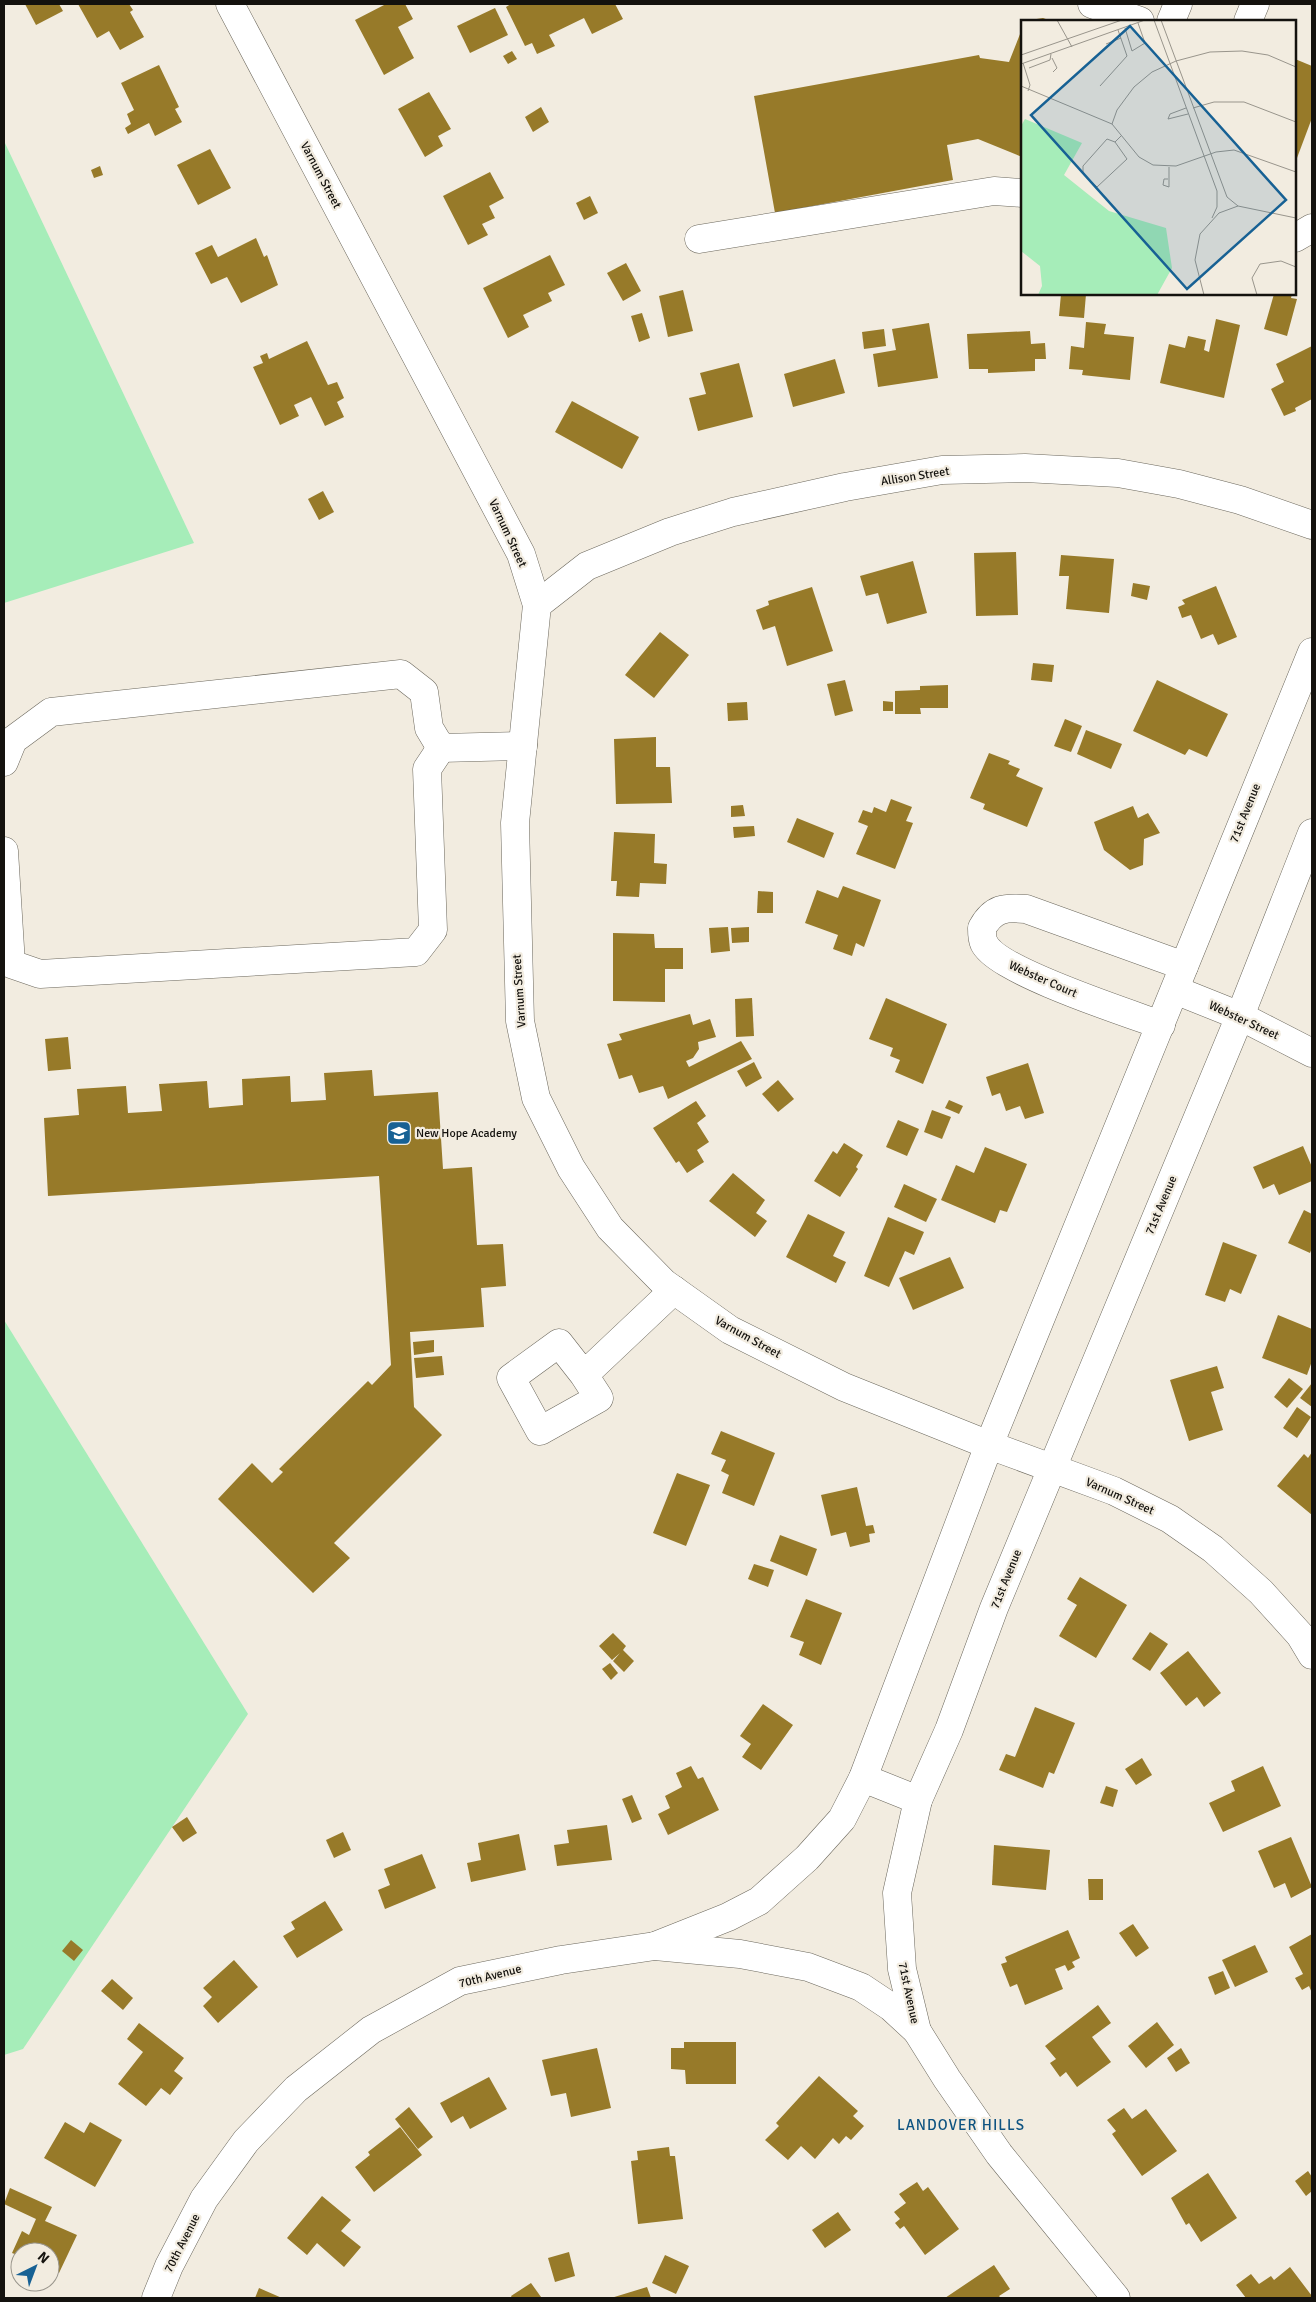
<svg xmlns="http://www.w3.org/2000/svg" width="1316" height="2302" font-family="Signika,sans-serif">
<rect width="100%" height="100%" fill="#f2ece0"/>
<g fill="#a6edb9">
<path d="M4,141l190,402 -190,60z"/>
<path d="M4,1320l244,394 -225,335 -19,6z"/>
</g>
<g fill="#977a29">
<path d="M25,4h34l4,7 -27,14z"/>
<path d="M78,4h51l4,6 -3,2 14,25 -24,13 -11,-19 -12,7z"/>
<path d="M386,4h19l8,15 -15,8 16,31 -30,17 -29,-55z"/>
<path d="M511,4h104l8,15 -31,15 -8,-16 -35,17 6,11 -18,8 -5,-11 -7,3 -19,-39z"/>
<path d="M495,8l13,27 -38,18 -13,-27z"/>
<path d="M1043,18l8,3h-21v-1z"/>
<path d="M1022,29v128l-44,-18 -31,6 6,35 -178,33 -21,-117 225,-41 1,3 29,4z"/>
<path d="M512,51l5,8 -9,5 -5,-8z"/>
<path d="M1295,59l17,7v52l-15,40 -2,-1z"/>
<path d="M159,65l20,42 -4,2 7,13 -27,14 -6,-13 -21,11 -3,-6 6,-4 -4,-10 7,-4 -13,-27z"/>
<path d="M429,92l22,37 -13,7 5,10 -18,11 -27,-48z"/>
<path d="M541,107l8,15 -16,10 -8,-15z"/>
<path d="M210,149l21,39 -33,17 -21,-40z"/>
<path d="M100,166l3,9 -9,3 -3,-8z"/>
<path d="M490,172l14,26 -15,8 6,12 -13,6 6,11 -20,10 -25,-49z"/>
<path d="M590,196l8,17 -14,7 -8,-17z"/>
<path d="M256,238l8,19 3,-2 11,30 -37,18 -14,-26 -16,7 -16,-31 17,-8 6,12z"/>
<path d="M550,255l15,30 -17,8 4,8 -29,14 6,12 -21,11 -25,-50z"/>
<path d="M626,263l15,28 -18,10 -16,-28z"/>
<path d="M683,290l10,41 -25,6 -9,-41z"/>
<path d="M1061,294h25l-2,24 -25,-2z"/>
<path d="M1274,294h18l-1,4 6,1 -10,37 -23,-7z"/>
<path d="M642,313l8,25 -11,4 -8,-26z"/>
<path d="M1216,319l24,6 -16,73 -64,-15 9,-39 16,4 3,-12 18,4 -2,10 5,2z"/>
<path d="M1086,322l20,2 -2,10 30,3 -4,43 -48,-5 1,-5 -14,-1 2,-23 13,2z"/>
<path d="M929,323l9,55 -60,9 -5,-33 23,-4 -4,-21z"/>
<path d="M884,329l2,17 -22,3 -2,-17z"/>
<path d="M1030,331l1,13 14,-1 1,16h-11v12l-47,2v-4h-19l-2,-35z"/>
<path d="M307,341l21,44 9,-3 7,16 -7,4 7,15 -19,9 -14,-29 -17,8 5,11 -19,9 -27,-58 10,-4 -3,-7 7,-3 2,6z"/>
<path d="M1312,346v53l-17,9 1,3 -12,5 -13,-27 13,-7 -8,-18z"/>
<path d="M835,359l10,34 -52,14 -9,-33z"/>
<path d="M739,363l14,54 -55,14 -9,-33 17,-4 -6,-21z"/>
<path d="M572,401l67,36 -17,32 -67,-37z"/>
<path d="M323,491l11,21 -15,8 -11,-21z"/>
<path d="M1016,552l2,63 -42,1 -2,-63z"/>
<path d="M1061,555l53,4 -5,54 -43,-4 3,-33h-10z"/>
<path d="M913,561l14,52 -40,11 -9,-31 -12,3 -6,-20z"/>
<path d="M1133,583l17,3 -3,14 -16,-4z"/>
<path d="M1216,586l21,51 -19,8 -5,-11 -12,5 -10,-24 -9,3 -4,-11 7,-3 -3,-4z"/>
<path d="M812,587l21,64 -46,15 -12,-40 -12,4 -7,-20 13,-5 -1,-4z"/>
<path d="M660,632l29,23 -35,43 -29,-23z"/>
<path d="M1033,663l21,2 -2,17 -21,-2z"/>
<path d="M845,680l8,31 -18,5 -8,-32z"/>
<path d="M1157,680l71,34 -21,43 -18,-8 -4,6 -52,-24z"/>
<path d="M948,685v23h-28l1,6h-26v-23l25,-1v-4z"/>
<path d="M883,701l10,1v9h-10z"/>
<path d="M747,702l1,18 -20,1 -1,-18z"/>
<path d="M1065,719l17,7 -11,26 -17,-6z"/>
<path d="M1086,730l36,14 -11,25 -34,-15z"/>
<path d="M656,737v30h14l2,36 -56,1 -2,-65z"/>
<path d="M989,753l21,8 -2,3 12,5 -4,7 27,12 -16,39 -44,-18 2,-5 -15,-6z"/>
<path d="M891,799l21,8 -6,14 7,2 -18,46 -39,-15 12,-28 -10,-4 5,-12 9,3 2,-6 12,5z"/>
<path d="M743,805l2,11 -14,1v-11z"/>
<path d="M1133,806l5,12 10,-5 12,20 -16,6 -1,26 -13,5 -26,-20 -10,-28z"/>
<path d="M797,818l37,15 -10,25 -37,-16z"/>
<path d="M754,826l1,10 -21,2 -1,-11z"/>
<path d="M614,832l41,2 -1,29 13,1 -1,20 -26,-1 -1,14 -23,-1 1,-15h-6z"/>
<path d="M843,886l38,14 -17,47 -8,-4 -4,13 -19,-7 5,-14 -33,-12 12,-33 21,8z"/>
<path d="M758,891l15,1v21h-16z"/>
<path d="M728,927l2,24 -19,2 -2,-25z"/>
<path d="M749,927v15l-17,1 -1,-15z"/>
<path d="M613,933l41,1 1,14h28v21h-18v33l-52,-1z"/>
<path d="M752,998l2,38 -18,1 -1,-38z"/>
<path d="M886,998l61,26 -24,60 -28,-12 5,-12 -10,-4 3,-8 -24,-9z"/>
<path d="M690,1014l3,11 17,-6 6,18 -18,5 1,7 -6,9 -7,3 3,6 52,-26 11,18 -84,40 -5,-13 -24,7 -7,-18 -13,4 -12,-35 15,-4 -3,-6z"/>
<path d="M68,1037l3,32 -23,2 -3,-32z"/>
<path d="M754,1062l8,16 -16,9 -9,-16z"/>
<path d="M1028,1063l16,50 -19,6 -5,-13 -14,5 -6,-18 -8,3 -6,-19z"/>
<path d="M372,1070l2,26 64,-4 5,77 29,-2 5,78 26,-1 3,42 -25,2 3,39 -74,5 4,75 28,28 -108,108 16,15 -37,35 -95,-94 34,-36 20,20 11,-11 -4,-3 89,-88 4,4 19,-20 -12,-189 -331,20 -4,-78 35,-3 -2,-26 49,-3 2,27 34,-2 -3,-27 48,-3 2,27 34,-3 -1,-26 48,-3 1,26 35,-2 -2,-27z"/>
<path d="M778,1080l16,19 -16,13 -16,-18z"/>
<path d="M949,1100l14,6 -4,8 -14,-6z"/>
<path d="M696,1101l10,15 -9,7 12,19 -12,8 7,12 -17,11 -8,-12 -3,2 -23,-35z"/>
<path d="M932,1110l19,7 -9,22 -18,-7z"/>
<path d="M898,1120l21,9 -12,27 -21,-9z"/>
<path d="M844,1143l19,12 -7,12 2,2 -18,28 -26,-16 19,-30 4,3z"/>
<path d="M1303,1146l9,21v14l-33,14 -5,-11 -11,5 -10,-22z"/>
<path d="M985,1147l42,17 -20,48 -7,-2 -5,13 -54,-23 15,-35 18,8z"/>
<path d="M733,1173l32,27 -9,13 11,8 -12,16 -46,-36z"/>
<path d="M904,1184l33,15 -11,23 -32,-15z"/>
<path d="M1304,1210l8,4v34l-2,5 -22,-10z"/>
<path d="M808,1214l37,18 -12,24 13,6 -10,21 -50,-26z"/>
<path d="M888,1217l36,15 -10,23 -9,-4 -16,36 -25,-11z"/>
<path d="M1223,1242l34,13 -16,39 -11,-5 -5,13 -20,-7z"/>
<path d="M950,1257l14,31 -51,22 -14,-32z"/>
<path d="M1278,1315l34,14v32l-5,14 -45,-17z"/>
<path d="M434,1340v12l-20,3 -1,-13z"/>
<path d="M442,1356l2,19 -28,3 -2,-20z"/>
<path d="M1217,1366l7,22 -13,4 12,38 -34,11 -19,-61z"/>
<path d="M1289,1378l14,11 -16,19 -13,-11z"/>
<path d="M1312,1383v24l-12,-9z"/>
<path d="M1297,1407l14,10 -14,21 -14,-10z"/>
<path d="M721,1431l54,22 -21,53 -32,-13 7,-18 -8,-4 5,-11 -15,-6z"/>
<path d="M1312,1452v63l-35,-29 27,-32 4,4z"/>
<path d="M677,1473l33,12 -24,61 -33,-13z"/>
<path d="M857,1487l9,39 7,-1 2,8 -6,1 1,8 -20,5 -4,-15 -15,4 -10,-41z"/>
<path d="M780,1535l37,14 -10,27 -37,-15z"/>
<path d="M754,1564l20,6 -6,17 -20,-8z"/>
<path d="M1080,1577l47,28 -31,53 -37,-22 18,-31 -10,-6z"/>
<path d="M806,1599l36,14 -21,52 -22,-10 5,-13 -14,-5z"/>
<path d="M1150,1632l18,12 -18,27 -18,-12z"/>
<path d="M613,1633l13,13 -3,4 11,11 -10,11 -11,-11 7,-8 -8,7 -13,-14z"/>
<path d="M1188,1651l33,42 -17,14 -7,-10 -11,9 -26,-33z"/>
<path d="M610,1663l8,10 -7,7 -9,-11z"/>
<path d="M763,1704l30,21 -32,45 -19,-13 9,-13 -11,-8z"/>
<path d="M1035,1707l40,16 -21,51 -5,-2 -6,16 -44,-18 7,-16 9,3z"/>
<path d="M1142,1758l10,17 -16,10 -11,-16z"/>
<path d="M691,1766l7,13 5,-2 16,33 -51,25 -10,-21 12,-6 -5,-12 17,-9 -6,-14z"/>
<path d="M1263,1766l18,40 -58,26 -14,-29 26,-12 -4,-10z"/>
<path d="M1106,1786l12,4 -5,17 -13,-4z"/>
<path d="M632,1795l10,24 -10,4 -10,-24z"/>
<path d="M187,1817l10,16 -14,9 -11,-15z"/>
<path d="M607,1825l5,35 -55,6 -3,-21 15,-2 -2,-13z"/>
<path d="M343,1832l8,18 -17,8 -8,-18z"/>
<path d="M519,1834l7,36 -55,12 -4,-19 14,-3 -3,-17z"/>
<path d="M1291,1837l21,50 -21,11 -6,-15 -11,5 -16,-37z"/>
<path d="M994,1845l56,5 -4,40 -54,-5z"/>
<path d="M422,1854l14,34 -51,21 -7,-19 12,-5 -6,-16z"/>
<path d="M1088,1879h15v21h-14z"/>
<path d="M325,1901l18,29 -46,28 -14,-22 12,-7 -4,-7z"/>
<path d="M1133,1924l16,24 -13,9 -17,-24z"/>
<path d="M1068,1930l12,28 -8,4 3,5 -7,4 -3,-6 -10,4 8,20 -38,16 -8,-21 -7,3 -9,-23 6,-2 -2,-5z"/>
<path d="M1312,1934v59l-3,-7 -7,4 -7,-12 8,-4 -14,-27z"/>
<path d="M71,1940l12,10 -9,11 -12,-10z"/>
<path d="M1255,1945l13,27 -33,15 -13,-27z"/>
<path d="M234,1960l24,27 -40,36 -15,-17 9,-9 -9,-9z"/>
<path d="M1223,1971l7,17 -15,7 -7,-18z"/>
<path d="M112,1979l21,19 -10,12 -22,-19z"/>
<path d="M1098,2005l13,18 -19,14 19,25 -34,25 -11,-15 -6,5 -10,-14 6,-4 -11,-13z"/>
<path d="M1157,2022l17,23 -28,23 -18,-22z"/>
<path d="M139,2023l45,35 -10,13 9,7 -13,17 -9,-7 -15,18 -28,-22 25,-32 -16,-13z"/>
<path d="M684,2042h52v42h-50l-1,-14 -14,-1v-21h13z"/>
<path d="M597,2048l14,60 -40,9 -5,-24 -15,3 -9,-36z"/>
<path d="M1181,2048l9,15 -14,9 -9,-14z"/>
<path d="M819,2076l39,35 -5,5 11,10 -13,14 -5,-4 -7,8 -6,-6 -18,21 -14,-13 -13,14 -23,-20 14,-14 -3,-3z"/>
<path d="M489,2077l18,32 -37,20 -7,-13 -12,7 -11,-20z"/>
<path d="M409,2107l24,30 -15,12 -23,-30z"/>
<path d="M1124,2108l8,11 14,-10 31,42 -35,25 -30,-42 4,-3 -9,-11z"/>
<path d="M65,2122l19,11 6,-11 32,18 -27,47 -51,-29z"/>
<path d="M400,2127l22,28 -48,37 -19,-25 15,-12 -2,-3z"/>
<path d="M669,2147l1,9h5l8,63 -45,5 -7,-63 7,-1 -1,-9z"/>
<path d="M1308,2171l4,6v14l-6,5 -11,-15z"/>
<path d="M1208,2173l29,45 -36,24 -12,-19 -3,2 -15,-27z"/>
<path d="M917,2182l6,9 5,-4 31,42 -34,26 -21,-29 -4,3 -5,-6 5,-4 -6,-7 12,-9 -7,-9z"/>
<path d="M10,2188l42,19 -7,14 32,14 -18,38 -9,-4v-17h-30v4l-8,-3 10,-22 7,4 7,-16 -32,-15z"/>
<path d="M322,2196l29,24 -10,11 20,16 -17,20 -27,-24 -10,12 -20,-17z"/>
<path d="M838,2212l13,18 -26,18 -13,-18z"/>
<path d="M569,2252l6,24 -20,6 -7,-24z"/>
<path d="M665,2255l24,11 -13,28 -24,-11z"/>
<path d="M994,2265l16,24 -11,7 2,2h-56z"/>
<path d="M1290,2267l22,29 -2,2h-64l-10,-13 15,-11 8,10 12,-8 3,4z"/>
<path d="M531,2283l10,14 -29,1 -1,-2z"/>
<path d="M647,2287l4,11h-40z"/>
<path d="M259,2288l23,10h-27z"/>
</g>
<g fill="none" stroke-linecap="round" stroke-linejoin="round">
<defs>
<g id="minor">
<path d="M230,4l291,550 16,51 -22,218 5,198 16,77 35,70 39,60 54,55 66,47 114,57 145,58 125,46 56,28 43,30 48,43 39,43 12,20"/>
<path d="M1092,4l48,17"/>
<path d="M1171,21l7,-17"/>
<path d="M1248,21l7,-17"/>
<path d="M1295,238l17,-10"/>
<path d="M699,239l295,-48 28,2"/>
<path d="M537,605l50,-39 83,-34 63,-20 112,-25 97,-17 83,-2 93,5 61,11 61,16 72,25"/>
<path d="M4,762l9,-22 38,-28 350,-38 23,18 5,36 12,20 82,-2"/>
<path d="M4,851l7,113 29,10 376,-22 17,-22 -6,-161 14,-21"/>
<path d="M1175,990l65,26 72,37"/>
<path d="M1161,1025c-33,-12 -164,-54 -177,-82 -2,-4 -2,-11 -2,-15 11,-20 23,-21 44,-19l158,57"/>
<path d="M584,1375l-25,-32 -48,35 29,53 59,-33 -15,-23 90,-85"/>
<path d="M863,1778l55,22"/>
<path d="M655,1946l73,-29 31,-16 48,-43 35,-39 21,-41 126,-333 323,-793"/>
<path d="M156,2298l13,-32 35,-67 42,-58 50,-52 75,-59 89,-49 101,-21 94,-14 85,8 68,13 53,20 30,20 26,24"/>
<path d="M1116,2298l-117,-144 -52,-75 -30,-48 -15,-62 -5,-76 21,-93 31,-70 45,-122 246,-592 72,-183"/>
</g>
</defs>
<use href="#minor" stroke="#6c685d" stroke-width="29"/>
<use href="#minor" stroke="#fff" stroke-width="28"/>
</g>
<defs>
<symbol id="school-square" viewBox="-11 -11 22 22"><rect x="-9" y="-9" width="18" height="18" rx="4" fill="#176194" stroke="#f2ece0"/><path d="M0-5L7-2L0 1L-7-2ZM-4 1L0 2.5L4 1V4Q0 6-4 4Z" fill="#fff"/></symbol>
</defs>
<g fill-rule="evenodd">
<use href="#school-square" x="385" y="1119" width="28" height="28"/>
</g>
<g text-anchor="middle" stroke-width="4.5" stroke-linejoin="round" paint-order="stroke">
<g font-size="12" fill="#14120e" stroke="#f2ece0">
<text transform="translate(321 175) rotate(62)" y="4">Varnum Street</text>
<text transform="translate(915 476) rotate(-9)" y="4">Allison Street</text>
<text transform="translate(508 533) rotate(65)" y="4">Varnum Street</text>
<text transform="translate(1245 813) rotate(-68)" y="4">71st Avenue</text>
<text transform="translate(1043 979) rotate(24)" y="4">Webster Court</text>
<text transform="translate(519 991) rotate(-94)" y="4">Varnum Street</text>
<text transform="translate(1244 1020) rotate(25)" y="4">Webster Street</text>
<text transform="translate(1161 1205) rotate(-67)" y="4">71st Avenue</text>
<text transform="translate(748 1337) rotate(29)" y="4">Varnum Street</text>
<text transform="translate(1120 1496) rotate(24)" y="4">Varnum Street</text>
<text transform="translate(1006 1579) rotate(-68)" y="4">71st Avenue</text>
<text transform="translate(490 1976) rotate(-14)" y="4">70th Avenue</text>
<text transform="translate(909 1993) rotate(78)" y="4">71st Avenue</text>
<text transform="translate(182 2243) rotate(-63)" y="4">70th Avenue</text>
</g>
<g font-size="12" fill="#14120e" stroke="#f2ece0" text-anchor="start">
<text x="416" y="1137">New Hope Academy</text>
</g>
<g font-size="15" letter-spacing="1" fill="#0e5381" stroke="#f2ece0">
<text x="961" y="2130">LANDOVER HILLS</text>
</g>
</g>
<g transform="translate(1021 20)">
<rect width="275" height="275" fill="#f2ece0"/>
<path d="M4,99l57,24 -18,32 45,36 57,17 6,40 -15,27h-119l4,-9 -2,-20 -19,-15v-125z" fill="#a6edb9"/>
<path fill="none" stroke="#99958c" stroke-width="1" d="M36,0l15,27M133,0l63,171v16l-5,11M140,0l66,177 11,9 58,12M104,8l7,23 13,-8 -7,-20M85,24l15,-6M0,35l101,-35M31,38l5,10 -4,4M2,43l7,22 -2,6M0,44l124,-44M8,48l21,-8 1,-6M0,66l91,38 27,33 14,8 23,1 40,-14 18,-2 62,22M79,66l27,-30 -9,-26M165,88l-16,6 -2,5 20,-5M172,88l21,-6h30l52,20M91,104l5,-14 17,-23 18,-15 24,-11 34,-9 32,-1 26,4 28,12M94,122l12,17 -30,28 -14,-13v-8l24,-27 8,3 6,-6M147,159h-4l-1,6 6,2v-20M183,275l-9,-35 5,-26 19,-21 19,-7M236,275l-5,-17 8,-14 21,-3 15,6"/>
<path fill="#176194" fill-opacity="0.15" stroke="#176194" stroke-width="2.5" d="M109,6l156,174 -99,89 -156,-174z"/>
<rect width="275" height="275" fill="none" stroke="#14120e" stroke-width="2.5"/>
</g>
<rect width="1316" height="2302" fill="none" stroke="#14120e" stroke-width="10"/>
<g transform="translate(35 2267) rotate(42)"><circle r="24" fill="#f2ece0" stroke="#99958c"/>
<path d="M0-4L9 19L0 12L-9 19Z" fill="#176194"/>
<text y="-8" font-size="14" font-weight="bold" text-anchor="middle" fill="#14120e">N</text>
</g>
</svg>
